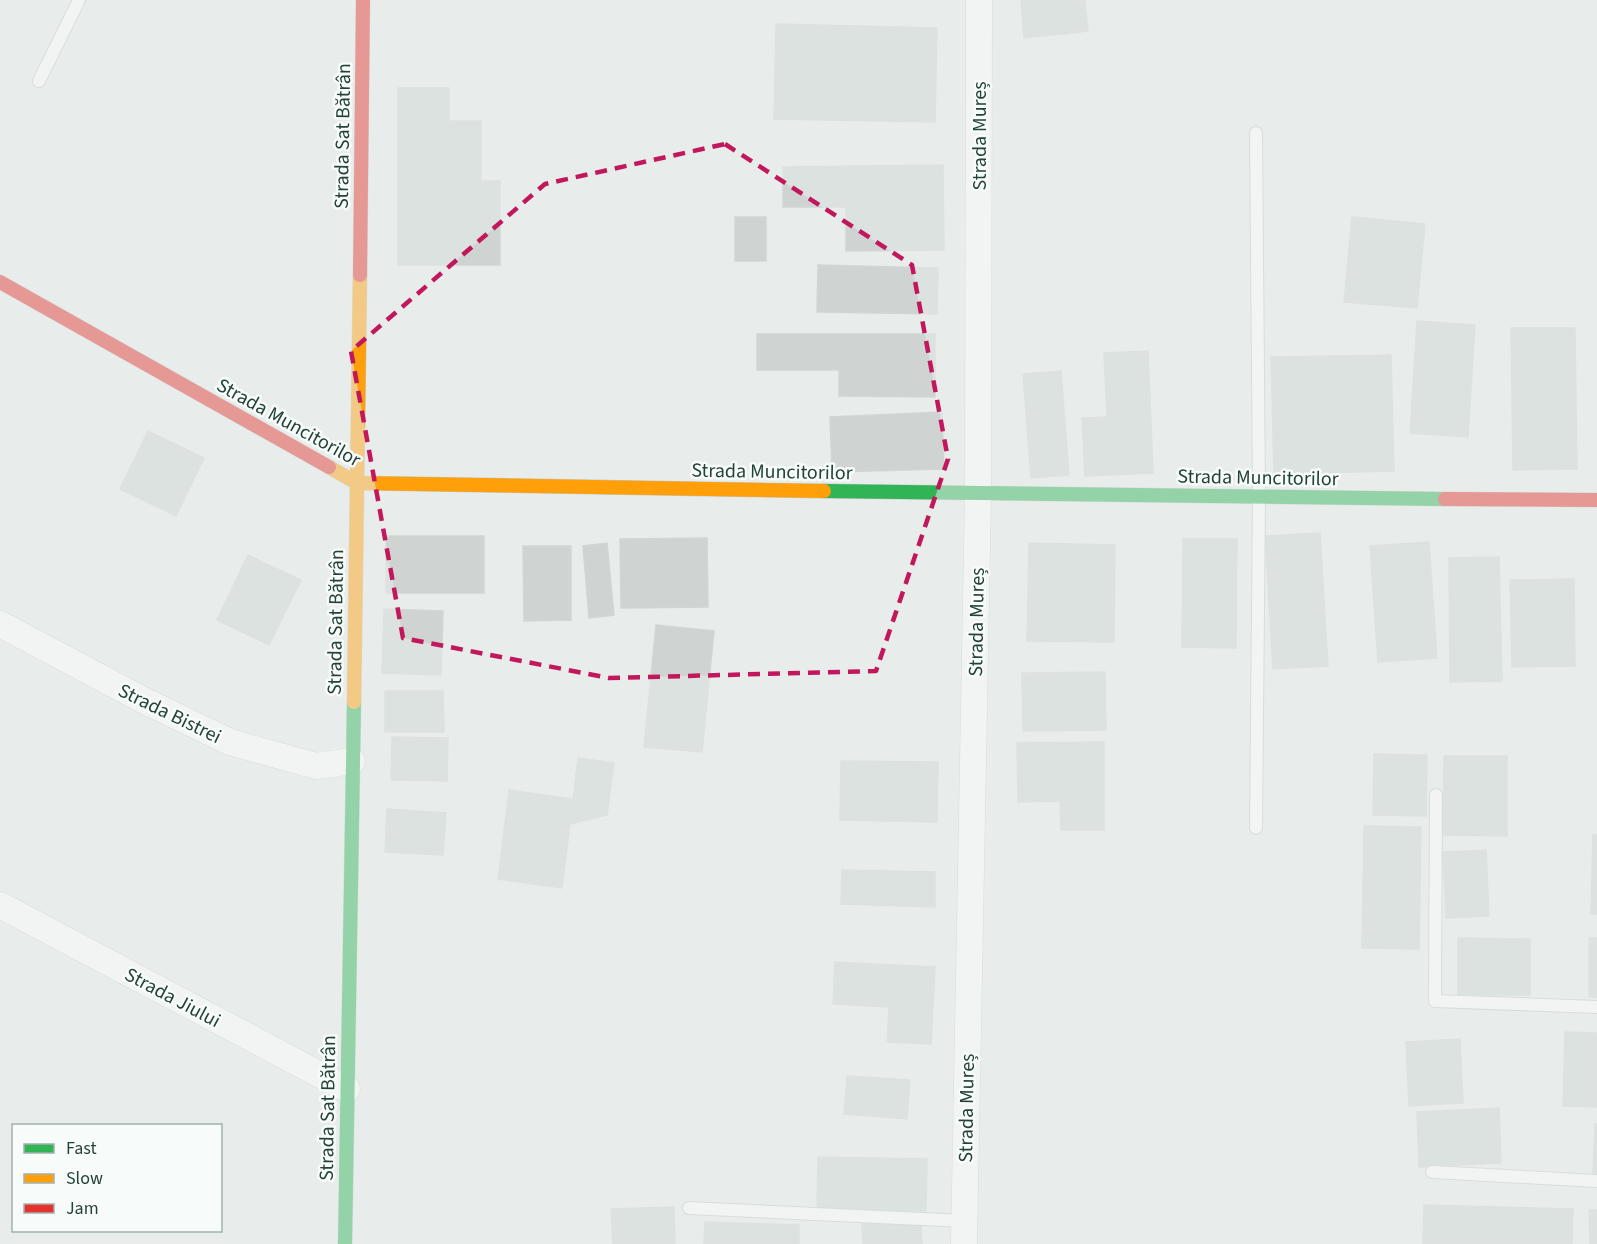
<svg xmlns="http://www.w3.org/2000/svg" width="1597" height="1244" font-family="'Source Sans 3',sans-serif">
<rect width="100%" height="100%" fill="#e8edeb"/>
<g fill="#cfd4d2" stroke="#d1d6d4" stroke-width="1.5">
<path d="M1021,0h64l3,31 -64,7z"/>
<path d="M776,24l161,4 -2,94 -161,-3z"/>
<path d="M398,88h51v33h32v60h19v84h-102z"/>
<path d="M943,165l1,85 -98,1v-44h-63v-40z"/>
<rect x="735" y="217" width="31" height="44"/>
<path d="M1352,217l73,7 -8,84 -73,-6z"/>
<path d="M818,265l120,3 -1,46 -120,-2z"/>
<path d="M1417,321l58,4 -7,112 -58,-4z"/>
<path d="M1511,328h64l2,141 -64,1z"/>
<path d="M757,334h178v63l-96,-1v-26h-82z"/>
<path d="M1148,351l5,122 -68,3 -3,-58 25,-1 -3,-64z"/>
<path d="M1391,355l3,116 -120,3 -3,-117z"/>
<path d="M1061,371l8,104 -38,3 -8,-104z"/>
<path d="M942,412l2,57 -112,3 -2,-55z"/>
<path d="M148,431l56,27 -28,58 -56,-27z"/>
<path d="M1320,533l8,133 -55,3 -8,-133z"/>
<rect x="386" y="536" width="98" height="57"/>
<path d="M707,538l1,69 -87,1 -1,-69z"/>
<path d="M1183,539h54l-1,109 -54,-1z"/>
<path d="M1429,542l8,116 -59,4 -8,-116z"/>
<path d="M607,543l7,72 -25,3 -6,-72z"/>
<path d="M1029,543l86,2 -1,97 -87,-1z"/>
<path d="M523,546h48v74l-47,1z"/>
<path d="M248,555l53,25 -32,65 -52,-25z"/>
<path d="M1499,557l3,124 -52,1 -1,-124z"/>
<path d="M1574,579l1,87 -63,1 -2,-87z"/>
<path d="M384,609l59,2 -2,64 -59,-2z"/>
<path d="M656,625l58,6 -12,121 -58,-5z"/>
<path d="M1105,672l1,58 -83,1 -1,-58z"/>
<path d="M385,691h58l1,41h-59z"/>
<path d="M392,737l56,1 -1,43 -56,-1z"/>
<path d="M1104,742v88h-43l-1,-29 -42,1 -1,-59z"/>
<path d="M1374,754l53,1 -1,61 -53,-1z"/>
<path d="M1444,756h63v80l-64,-1z"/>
<path d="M578,758l36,5 -7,52 -37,9 -8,64 -64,-9 11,-89 64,9z"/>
<path d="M841,761l97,1 -1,60 -97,-2z"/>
<path d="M387,809l59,4 -3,42 -58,-3z"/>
<path d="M1364,826l57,1 -2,122 -57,-1z"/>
<path d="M1593,835h4v79h-6z"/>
<path d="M1486,850l3,66 -43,2 -3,-66z"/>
<path d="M842,870l93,2v35l-94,-3z"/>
<path d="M1458,938l72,1v56h-72z"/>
<rect x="1589" y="938" width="8" height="59"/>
<path d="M835,962l100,5 -4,77 -44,-2 2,-35 -56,-3z"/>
<path d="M1565,1032l32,1v74l-34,-1z"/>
<path d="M1460,1039l3,64 -54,3 -3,-64z"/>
<path d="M847,1076l63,4 -3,39 -63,-5z"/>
<path d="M1499,1108l2,55 -82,4 -2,-55z"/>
<path d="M1595,1124h2v50h-4z"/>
<path d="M818,1157l109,2 -1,52 -109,-2z"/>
<path d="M1424,1205l149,4 -1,35h-149z"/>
<path d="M674,1207l1,37h-62l-2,-35z"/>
<path d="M1589,1210h8v34h-7z"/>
<path d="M705,1222l94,3v19h-95z"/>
<path d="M921,1222l1,22h-59l-1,-20z"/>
</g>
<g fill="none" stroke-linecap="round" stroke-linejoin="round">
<defs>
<g id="lane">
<path d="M39,81l40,-81"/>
<path d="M1256,133l3,363 -3,332"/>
<path d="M1436,795l-1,206 162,6"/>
<path d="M1432,1172l165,9"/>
<path d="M689,1208l275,13"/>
</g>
<g id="street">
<path d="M0,624l143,76 87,42 86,24 36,-5"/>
<path d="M0,905l347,184"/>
<path d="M964,1244l14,-750 1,-494"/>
</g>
<g id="fast">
<path d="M824,491l621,8"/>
<path d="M345,1244l9,-542"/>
</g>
<g id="slow">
<path d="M329,467l28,16 467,8"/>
<path d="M354,702l6,-427"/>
</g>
<g id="jam">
<path d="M360,275l3,-275"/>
<path d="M0,282l329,185"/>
<path d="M1445,499l152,1"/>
</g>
</defs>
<use href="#lane" stroke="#c5cac8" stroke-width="14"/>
<use href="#street" stroke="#c5cac8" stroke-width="27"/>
<use href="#fast" stroke="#c3cbc8" stroke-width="15"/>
<use href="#slow" stroke="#c3cbc8" stroke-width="15"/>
<use href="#jam" stroke="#c3cbc8" stroke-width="15"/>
<use href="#lane" stroke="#fcfcfc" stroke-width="12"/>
<use href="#street" stroke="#fcfcfc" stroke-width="26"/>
<use href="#fast" stroke="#30b455" stroke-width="14"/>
<use href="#slow" stroke="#ff9f0a" stroke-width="14"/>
<use href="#jam" stroke="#e5322d" stroke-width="14"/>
</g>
<path d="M0 0H1597V1244H0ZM725,144l187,121 36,194 -72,212 -267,7 -206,-40 -52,-287 194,-167z" fill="#e8edeb" fill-opacity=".55" fill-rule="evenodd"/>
<path fill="none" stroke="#c2185b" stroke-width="4.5" stroke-dasharray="12 8" stroke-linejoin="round" d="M725,144l187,121 36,194 -72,212 -267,7 -206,-40 -52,-287 194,-167z"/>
<g text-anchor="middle" stroke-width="5" stroke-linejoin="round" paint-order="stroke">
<g font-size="20" fill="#24423a" stroke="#f7fbf9">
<text transform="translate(342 136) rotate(-89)" y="7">Strada Sat Bătrân</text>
<text transform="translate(979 136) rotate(-90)" y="7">Strada Mureș</text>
<text transform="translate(289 422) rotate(29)" y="7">Strada Muncitorilor</text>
<text transform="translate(772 471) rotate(1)" y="7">Strada Muncitorilor</text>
<text transform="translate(1258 477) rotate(1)" y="7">Strada Muncitorilor</text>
<text transform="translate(335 622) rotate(-89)" y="7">Strada Sat Bătrân</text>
<text transform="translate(976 622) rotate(-89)" y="7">Strada Mureș</text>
<text transform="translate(170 713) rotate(26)" y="7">Strada Bistrei</text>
<text transform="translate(173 997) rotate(28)" y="7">Strada Jiului</text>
<text transform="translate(327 1108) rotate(-89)" y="7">Strada Sat Bătrân</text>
<text transform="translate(966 1108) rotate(-89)" y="7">Strada Mureș</text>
</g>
</g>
<rect x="12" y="1124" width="210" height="108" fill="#f7fbf9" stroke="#a3b1ad" stroke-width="1.5"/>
<rect x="24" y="1144" width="30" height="9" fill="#30b455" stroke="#a3b1ad" stroke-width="1.5"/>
<text x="66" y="1154" font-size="18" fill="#24423a">Fast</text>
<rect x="24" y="1174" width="30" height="9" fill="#ff9f0a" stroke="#a3b1ad" stroke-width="1.5"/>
<text x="66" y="1184" font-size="18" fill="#24423a">Slow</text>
<rect x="24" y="1204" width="30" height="9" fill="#e5322d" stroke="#a3b1ad" stroke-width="1.5"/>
<text x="66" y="1214" font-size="18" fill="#24423a">Jam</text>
</svg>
